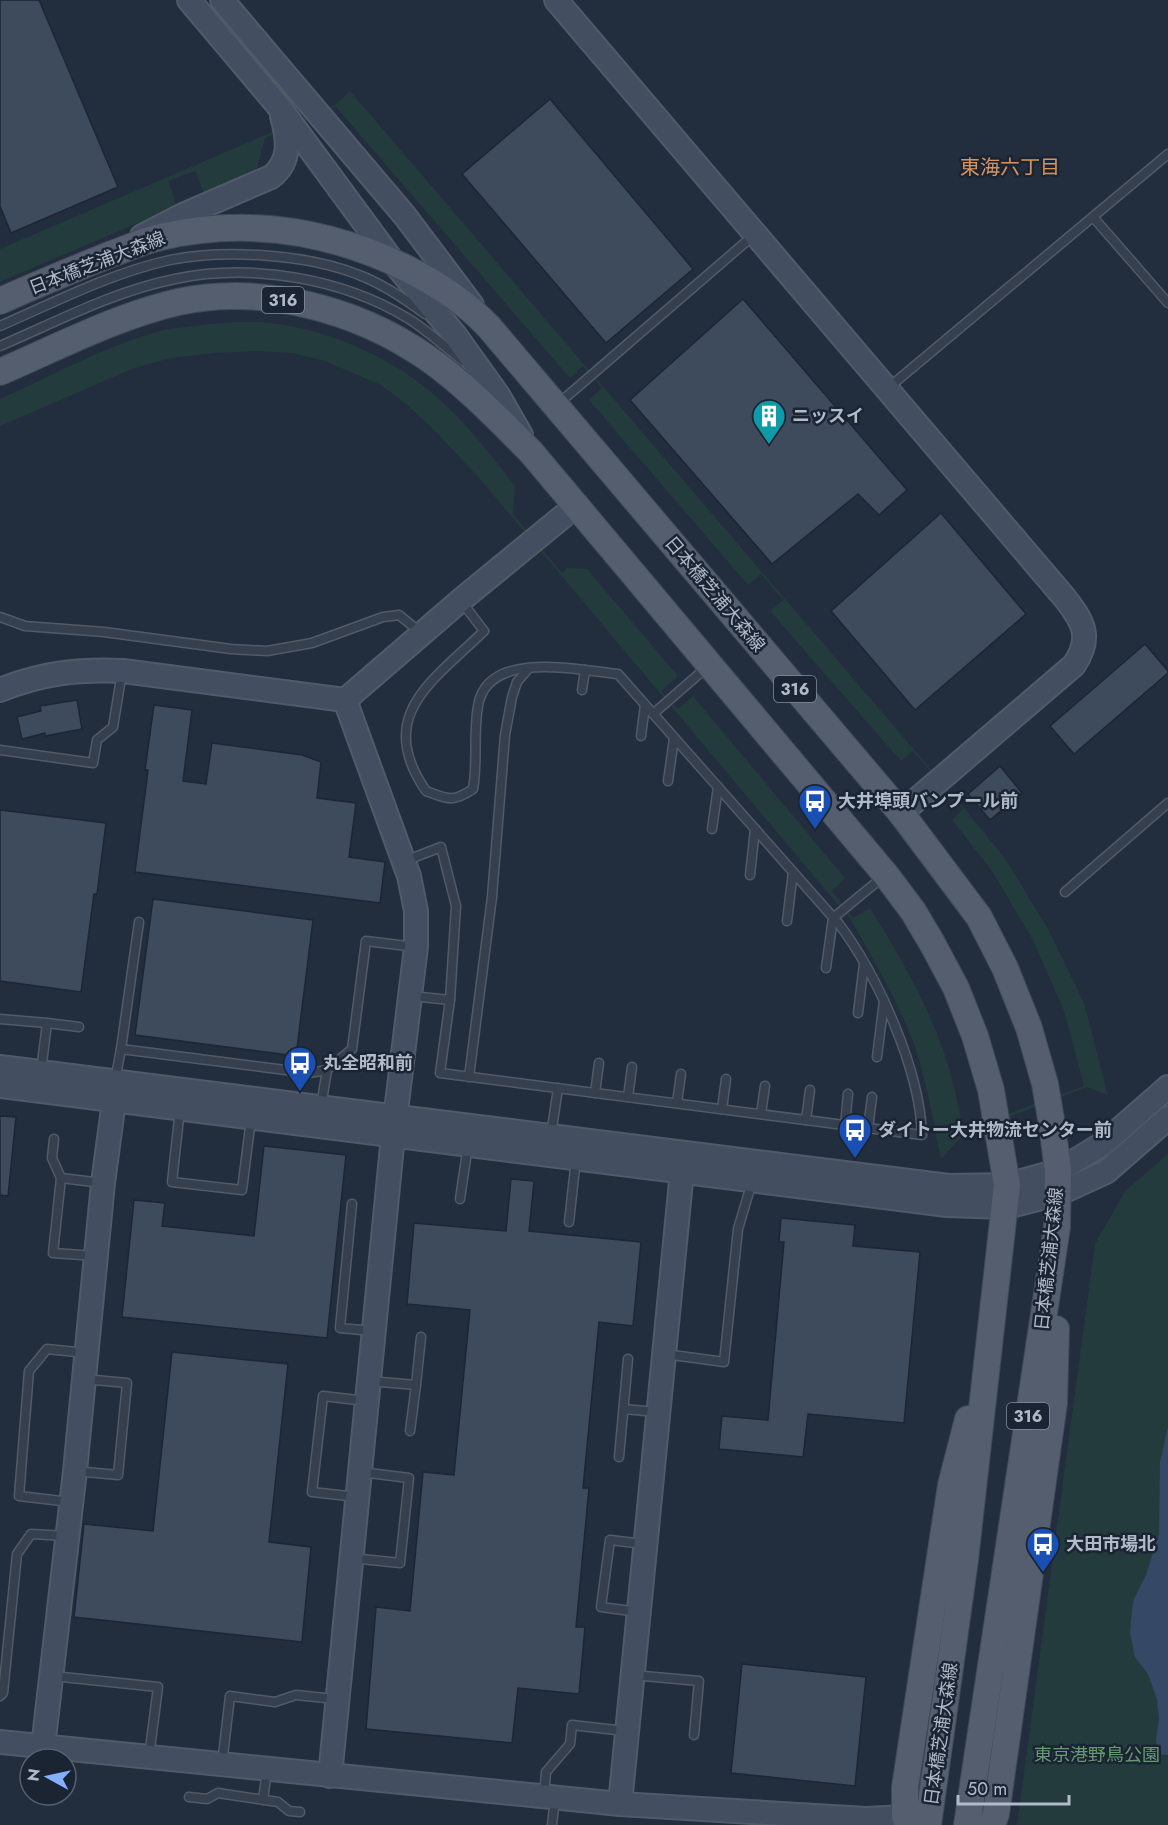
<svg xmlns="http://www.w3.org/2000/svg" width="1168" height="1825" font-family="Jost,'Noto Sans JP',sans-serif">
<rect width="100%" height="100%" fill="#222d3e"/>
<g fill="#243b3e">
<path d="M350,91l614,717 42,52 42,69 36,74 24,92 -21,-8 -123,47 -23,25c-8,-38 -14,-76 -26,-112 -16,-44 -41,-86 -64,-127l-371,-441 -47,-50 -27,-25 -25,-19 -56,-24 -32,-8 -36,-2 -42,2 -45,5 -38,11 -132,57v-27c54,-24 107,-54 164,-69 10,-2 21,-3 31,-4 21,-3 43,-5 64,-4 63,4 135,35 181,78 28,25 52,56 75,86l-2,28 49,59 5,-5 20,1 91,107 -17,15 17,18 15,-13 152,182 -13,13 21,27 17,-10c31,50 62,103 79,160 6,20 10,42 14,62l121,-44 -20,-75 -31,-71 -41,-69 -40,-51 11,-11 -50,-58 -12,10 -131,-150 13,-11 -22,-26 -13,11 -159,-185 13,-12 -19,-22 -13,12 -234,-271 -71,31 -9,34 -52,22 -9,-23 -27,10 9,25 -177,76v-33l335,-144z"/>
<path d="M1168,1154v671h-151l78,-581 30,-53z"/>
</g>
<path fill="#354866" d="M1168,1427v328l-11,-1 -1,-14 3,-22 -2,-18 -9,-26 -13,-17 -5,-24 3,-32 13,-26 13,-41 1,-72z"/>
<g fill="#3e4b5d" stroke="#1d2634" stroke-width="1.5">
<path d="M0,0h39l79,187 -107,46 -11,-27z"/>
<path d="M550,99l143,170 -87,74 -144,-169z"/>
<path d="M743,299l164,191 -28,25 -21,-21 -86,70 -142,-164z"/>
<path d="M941,513l85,101 -111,96 -84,-99z"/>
<path d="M1145,644l23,27v2l-94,81 -24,-28z"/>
<path d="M77,700l5,29 -37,7v-3l-23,6 -5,-22 24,-6 -1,-5z"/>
<path d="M154,705l38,5 -9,71 23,3 6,-41 90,12 19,7 -4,36 39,5 -7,54 36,5 -5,41 -245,-31 13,-102h-3z"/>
<path d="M1000,766l22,27 -32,27 -22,-26z"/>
<path d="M0,810l106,13 -9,71h-3l-13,98 -81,-11z"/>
<path d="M153,899l160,21 -17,136 -161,-21z"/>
<path d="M0,1116l16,1 -8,79 -8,-1z"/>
<path d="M264,1146l82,9 -19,183 -205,-21 12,-117 31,3 -3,23 92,10z"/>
<path d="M511,1179l23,2 -5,50 112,11 -8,84 -34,-4 -16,166h6l-13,139h9l-6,67 -61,-6 -6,55 -146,-14 10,-122 34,4 13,-139 31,3 16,-165 -63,-6 7,-81 92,8z"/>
<path d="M781,1218l74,7 -2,21 67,6 -16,171 -96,-9 -5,43 -84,-8 3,-33 46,4 16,-178h-5z"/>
<path d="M172,1352l116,12 -19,178 42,5 -9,95 -228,-25 10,-93 69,7z"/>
<path d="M742,1664l124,13 -11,109 -124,-13z"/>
</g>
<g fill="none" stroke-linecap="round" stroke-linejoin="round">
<defs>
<g id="lane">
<path d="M1093,217l75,86"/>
<path d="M0,326c55,-24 111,-53 170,-66 54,-11 137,-6 189,15 24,9 46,24 66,39"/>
<path d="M0,346c56,-24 114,-55 175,-67 77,-16 167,-1 234,40 19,12 36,28 54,42"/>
<path d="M887,389l281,-235"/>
<path d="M558,404l197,-170"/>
<path d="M0,617l25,9 79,6 127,17 36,2 45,-8 71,-26 16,-2 21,17"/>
<path d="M582,690l3,-20"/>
<path d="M653,714l54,-47"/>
<path d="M641,736l4,-31"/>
<path d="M0,750l93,13 4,-23 16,-13 9,-55"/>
<path d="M668,781l6,-43"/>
<path d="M712,829l6,-42"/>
<path d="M405,861l36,-14 15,59 -6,94 -10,73 482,62c-2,-65 -44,-159 -83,-211l-221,-250c-40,-4 -131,-25 -140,32 -5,28 0,56 -5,83 -21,14 -25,10 -47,2 -52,-76 7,-110 58,-160l-23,-30"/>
<path d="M750,875l5,-46"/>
<path d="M1065,892l103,-89"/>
<path d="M787,921l6,-49"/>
<path d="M826,968l7,-50 51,-42"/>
<path d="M411,996l39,4"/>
<path d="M858,1013l6,-49"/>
<path d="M0,1019l47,4"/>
<path d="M121,1049l18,-127"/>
<path d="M877,1057l7,-56"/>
<path d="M41,1071l6,-48 32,4"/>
<path d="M469,1077l23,-180 13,-162 7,-38 5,-15 12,-14"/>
<path d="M115,1081l6,-32 188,24 18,-3"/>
<path d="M595,1093l4,-30"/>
<path d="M628,1097l4,-30"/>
<path d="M677,1103l4,-29"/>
<path d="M321,1106l6,-36 25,-21 14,-108 49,6"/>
<path d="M180,1109l-8,73 70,8 9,-71"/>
<path d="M722,1109l4,-30"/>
<path d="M761,1114l4,-28"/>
<path d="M806,1120l4,-30"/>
<path d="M845,1125l3,-31"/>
<path d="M868,1128l4,-31"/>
<path d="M551,1135l7,-47"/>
<path d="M54,1139l-2,19 9,20 -8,75 43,3"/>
<path d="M61,1178l41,5"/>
<path d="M460,1199l8,-54"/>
<path d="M352,1204l-12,124 33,3"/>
<path d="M569,1222l7,-63"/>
<path d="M665,1354l59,8 14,-133 14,-47"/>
<path d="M369,1381l47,4 -6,46"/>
<path d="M416,1385l5,-48"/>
<path d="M624,1409l32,3"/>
<path d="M619,1457l9,-98"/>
<path d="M75,1471l43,4 9,-92 -43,-4"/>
<path d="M357,1497l-45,-5 11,-96 43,5"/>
<path d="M70,1502l-51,-6 10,-125 18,-22 39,4"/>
<path d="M352,1558l48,5 9,-85 -48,-6"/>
<path d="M638,1612l-37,-5 9,-67 34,4"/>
<path d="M633,1675l66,6 -5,54"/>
<path d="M53,1676l105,11 -9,70"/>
<path d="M0,1696l3,-3 14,-139 14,-20 36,2"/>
<path d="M222,1764l8,-68 45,6 21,-7 39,4"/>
<path d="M544,1796l2,-24 24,-28 2,-19 53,6"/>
<path d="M189,1797l18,2 11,-6 60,9 11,9 11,1"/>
<path d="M263,1800l4,-30"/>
<path d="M552,1825l3,-27"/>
</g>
<g id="secondary">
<path d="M189,0l91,108 114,155 61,72 43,60 23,40"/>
<path d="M222,0l183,216 67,89"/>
<path d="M556,0l508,597c19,24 29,40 10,68l-173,148"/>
<path d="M142,236l41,-21 88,-38c21,-16 17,-39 11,-61"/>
<path d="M0,690c42,-17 78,-21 123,-19l222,29 116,-100 116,-95"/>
<path d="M0,1067l949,119 58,-1 51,-14 46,-28 64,-56"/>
<path d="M0,1086l947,119 59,2 52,-13 48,-22 62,-54"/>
<path d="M0,1742l620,62 246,15 39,-2"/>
<path d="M43,1747l32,-276 28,-288 11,-82"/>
<path d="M330,1776l63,-640 23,-189v-36l-7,-35 -64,-176"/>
<path d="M620,1804l62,-633"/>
</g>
<g id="primary">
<path d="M0,301c36,-16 72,-31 109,-46 17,-6 34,-14 52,-18 87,-20 168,-7 247,32 32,17 56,32 81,58l412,486 78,104 26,51 24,60 16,56 7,41 6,46 -1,56 -90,598"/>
<path d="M0,372c58,-25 117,-56 178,-70 85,-18 178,7 248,55 39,27 72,62 105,95l355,423 27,36 19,32 24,45 19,48 16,54 16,95 -42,375 -37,265"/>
<path d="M910,1825l-5,-8v-30l46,-302 17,-66"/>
<path d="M992,1825l4,-11 58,-411 2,-74"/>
</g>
</defs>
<use href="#lane" stroke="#515a68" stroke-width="11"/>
<use href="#secondary" stroke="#515a68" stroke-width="26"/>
<use href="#primary" stroke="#3f4856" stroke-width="28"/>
<use href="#lane" stroke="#363f4d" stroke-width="8"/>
<use href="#secondary" stroke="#444e61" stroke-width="22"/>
<use href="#primary" stroke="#545e6e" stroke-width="26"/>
</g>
<defs>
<symbol id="building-pin" viewBox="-11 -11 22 30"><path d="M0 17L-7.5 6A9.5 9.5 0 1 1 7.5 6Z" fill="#0f9aa8" stroke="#1b2432"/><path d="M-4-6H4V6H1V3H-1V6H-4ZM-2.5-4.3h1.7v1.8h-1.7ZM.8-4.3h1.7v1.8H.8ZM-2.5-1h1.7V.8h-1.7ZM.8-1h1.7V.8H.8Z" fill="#fff"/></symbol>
<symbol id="bus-pin" viewBox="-11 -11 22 30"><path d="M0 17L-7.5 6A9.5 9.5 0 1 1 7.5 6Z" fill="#1a4fb4" stroke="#1b2432"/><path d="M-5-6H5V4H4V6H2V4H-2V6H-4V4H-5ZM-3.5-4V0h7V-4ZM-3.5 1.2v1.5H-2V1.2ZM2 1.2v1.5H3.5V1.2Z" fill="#fff"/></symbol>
</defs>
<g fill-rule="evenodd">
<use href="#building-pin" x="750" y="397" width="38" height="52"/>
<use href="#bus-pin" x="796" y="782" width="38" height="52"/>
<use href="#bus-pin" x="281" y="1044" width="38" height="52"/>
<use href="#bus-pin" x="836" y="1111" width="38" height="52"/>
<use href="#bus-pin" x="1024" y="1525" width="38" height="52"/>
</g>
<g text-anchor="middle" stroke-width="5" stroke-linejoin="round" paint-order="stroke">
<g fill="#1b2432" stroke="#848d9c" stroke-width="1.5">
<rect x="262" y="287" width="42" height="26" rx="4.5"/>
<rect x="774" y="676" width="42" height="26" rx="4.5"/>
<rect x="1007" y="1403" width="42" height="26" rx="4.5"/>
</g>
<g font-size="16" font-weight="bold" fill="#b1bac9">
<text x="283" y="306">316</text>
<text x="795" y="695">316</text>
<text x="1028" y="1422">316</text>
</g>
<g font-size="18" fill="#b1bac9" stroke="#1b2432">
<text transform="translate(97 263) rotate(-21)" y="6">日本橋芝浦大森線</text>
<text transform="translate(715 594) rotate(50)" y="6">日本橋芝浦大森線</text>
<text transform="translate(1049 1259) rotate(-84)" y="6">日本橋芝浦大森線</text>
<text transform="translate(941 1734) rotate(-82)" y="6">日本橋芝浦大森線</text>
</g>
<g font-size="18" font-weight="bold" fill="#b1bac9" stroke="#1b2432" text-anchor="start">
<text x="792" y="422">ニッスイ</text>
<text x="838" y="807">大井埠頭バンプール前</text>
<text x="323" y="1069">丸全昭和前</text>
<text x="878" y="1136">ダイトー大井物流センター前</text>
<text x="1066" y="1550">大田市場北</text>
</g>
<g font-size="18" fill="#679b74" stroke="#1b2432">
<text x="1097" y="1761">東京港野鳥公園</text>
</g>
<g font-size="20" fill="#da945b" stroke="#1b2432">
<text x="1010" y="174">東海六丁目</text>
</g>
</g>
<g transform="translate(48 1777) rotate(278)"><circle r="28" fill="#1b2432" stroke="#57606e" stroke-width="1.5"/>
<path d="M0-4.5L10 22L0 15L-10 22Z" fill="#82b0fd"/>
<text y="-9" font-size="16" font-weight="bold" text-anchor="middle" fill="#b1bac9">N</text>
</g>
<path d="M958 1795v9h111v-9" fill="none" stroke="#b1bac9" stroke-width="3"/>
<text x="967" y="1795" font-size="18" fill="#b1bac9" stroke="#1b2432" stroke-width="4.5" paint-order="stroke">50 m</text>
</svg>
